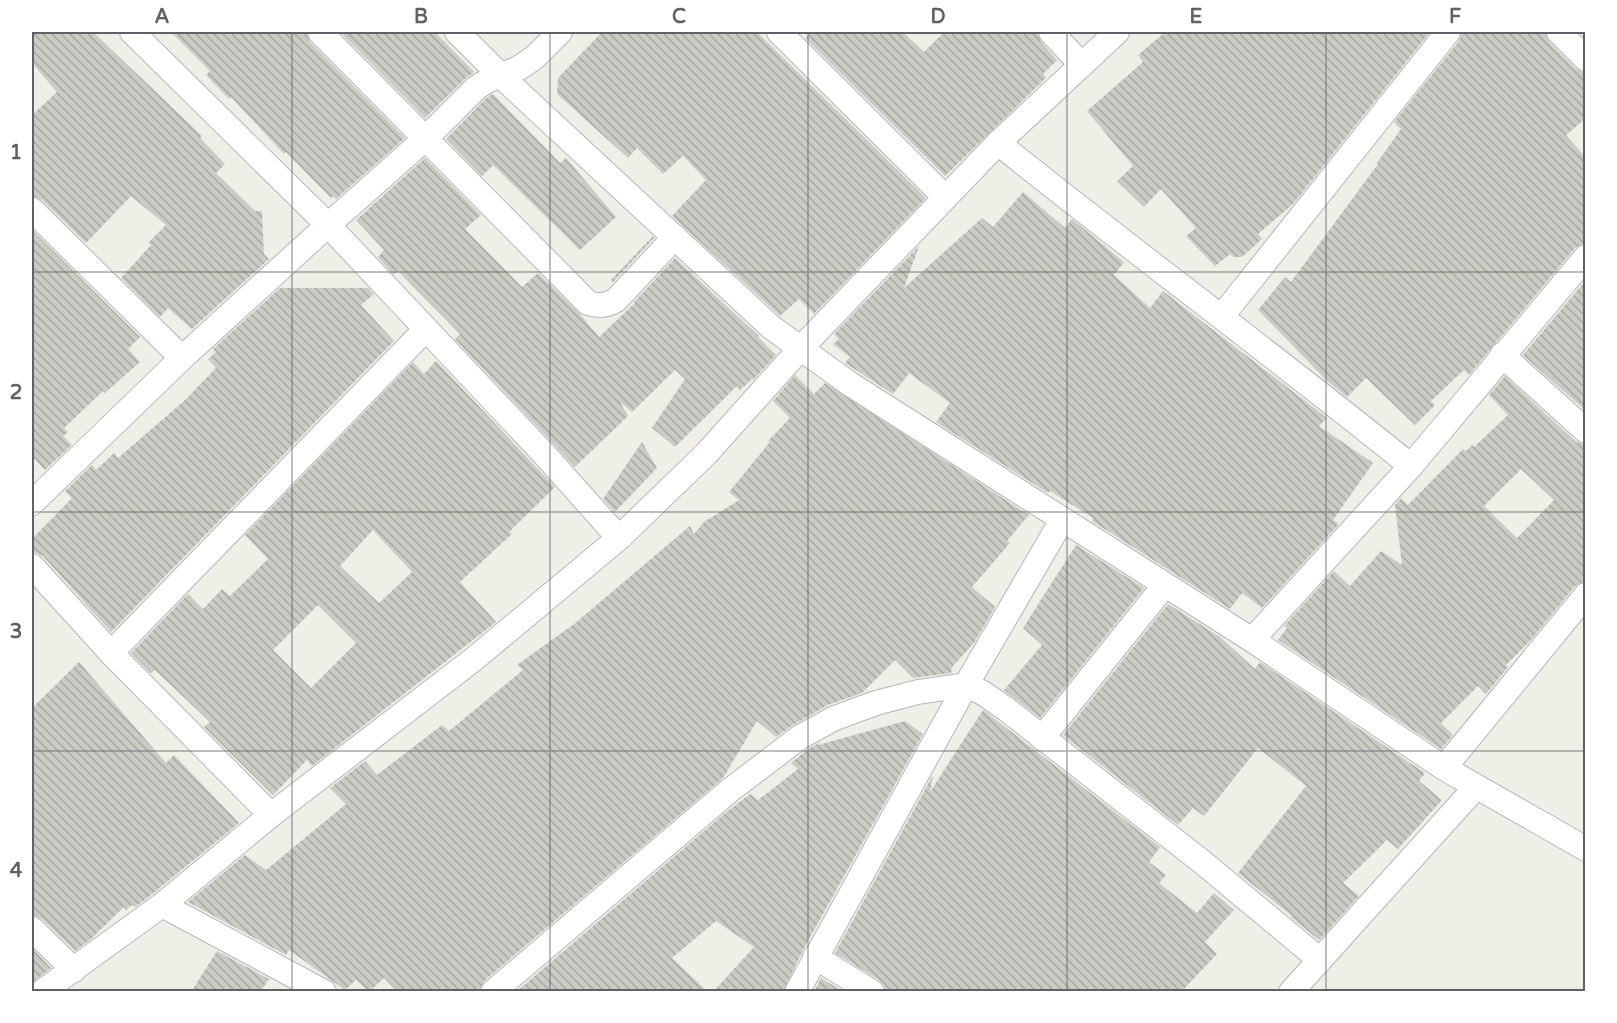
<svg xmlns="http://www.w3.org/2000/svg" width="1617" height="1023" font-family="'Varela Round',sans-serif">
<defs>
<pattern id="building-back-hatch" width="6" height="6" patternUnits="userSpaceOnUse" patternTransform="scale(1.5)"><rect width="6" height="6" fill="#cbcac3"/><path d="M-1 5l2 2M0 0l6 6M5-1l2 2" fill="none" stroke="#a8a7a2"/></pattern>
</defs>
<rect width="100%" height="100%" fill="#efeee7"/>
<g fill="url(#building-back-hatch)" fill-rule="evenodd">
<path d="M32,32h61l109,104 -2,2 25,26 -9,9 39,38h7l2,43 5,5 -77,70 -24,-21 -8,9 -39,-39 30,-33 -3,-2 18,-18 -35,-29 -45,47 -44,-43 -10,-4v-81l25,-23 -25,-29z"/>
<path d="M171,32h135l4,10 95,96 -69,61 -3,-3 -2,2 -45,-46 -2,2 -53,-57 -2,2 -23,-24 4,-4z"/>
<path d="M340,32h95l39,40 -8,6 -41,40z"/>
<path d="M602,32h155l169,166 -112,116 -15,-15 -19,17 -108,-100 34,-36 -23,-24 -20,18 -26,-26 -9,10 -71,-64 1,-16z"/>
<path d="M811,32h92l21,20 20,-20h93l4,10 16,18 -14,14 3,4 -101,98 -140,-138z"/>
<path d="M1165,32h265l-137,172 -35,30 4,5 -20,18h-9l-3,-3 -15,12 -29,-30 10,-8 -35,-39 -17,18 -27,-26 16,-15 -46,-55 56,-49 -5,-7z"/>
<path d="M1462,32h83l4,10 27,27 10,4v45l-20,17 20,23v85l-11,5 -106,127 -5,-5 -33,31 4,4 -20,20 -49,-47 -19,19 -21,-17 -68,-70 27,-33 6,5 87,-118 -1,-1 24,-34 -7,-7 65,-81z"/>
<path d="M493,94l67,69 6,-5 50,59 -36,33 -87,-85 -11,11 -36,-37 39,-40z"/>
<path d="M425,158l56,57 -16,14 57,58 16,-14 42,41 19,23 36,-34 -1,-1 41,-44 84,78 -1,1 18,18 -23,25 -1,-1 -12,11 -3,-4 -62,61 -23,-19 33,-49 -10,-9 -43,42 -12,-10 8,14 -53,51 -120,-128 5,-5 -62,-63 -4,4 -16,-18 6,-7 -28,-30z"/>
<path d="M1023,192l42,36 7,-9 52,43 -10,13 36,33 13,-17 164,127 -8,8 54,37 -40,57 6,4 -77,84 -20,-15 -12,16 -138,-88 1,-3 -43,-27 -2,2 -112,-71 14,-19 -41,-30 -16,21 -48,-31 5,-6 -17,-13 6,-5 -5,-5 85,-88 -15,42 78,-70 11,9z"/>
<path d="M32,230l108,107 -12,12 12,13 -35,31 -2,-2 -39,37 4,4 -5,4 9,9 -27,25 -13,-14z"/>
<path d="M653,236l1,2 -41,44 -2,-2z"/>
<path d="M1586,280v131l-63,-56z"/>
<path d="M280,288h88l6,6 -13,11 33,36 -283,291 -68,-76 -11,-5v-12l40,-41 -7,-7 27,-26 4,5 18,-17 4,5 66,-57 32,-33 -8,-9 8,-7 -3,-3z"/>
<path d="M436,361l119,126 -46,45 3,2 -52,48 36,40 -184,144 -5,-6 -34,35 -69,-68 6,-5 -55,-52 -4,3 -20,-20 57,-59 15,15 19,-20 8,7 38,-37 -23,-24 168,-173 11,12zM373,530l39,42 -33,31 -39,-37zM318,605l38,38 -45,45 -38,-38z"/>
<path d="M795,375l19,19 11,-11 204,132 -22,26 3,2 -38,44 23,20 -21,36 -22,24 -1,6 -38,5 -18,-18 -33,33 -34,12 -35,20 -17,12 -19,-16 -34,57 -239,203 -5,11h-81l-14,-14 -15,14 -13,-12 -11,10 -56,-40 -3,5 -98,-53 57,-47 21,15 80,-66 -16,-16 35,-27 12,14 65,-50 7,6 74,-61 -6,-5 57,-41 116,-98 4,8 10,-12 35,-22 -10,-8 41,-50 -2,-1 22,-23 -17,-17z"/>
<path d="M1505,376l71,66 10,3v136l-11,5 -44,54 -25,25 2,2 -22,27 -8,-8 -37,37 12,12 -12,14 -163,-109 9,-12 -3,-2 50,-55 16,15 31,-35 21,14 -7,-60 6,-7 7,7 55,-56 3,2 6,-6 2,2 34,-32 -19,-20zM1521,469l33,31 -37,38 -33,-32z"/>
<path d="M642,442l15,26 -42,44 -12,-13z"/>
<path d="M1076,545l68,43 -104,130 -36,-28 38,-45 -19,-17z"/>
<path d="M1168,604l52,33 35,32 5,-7 165,111 -6,8 23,19 -44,49 -11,-9 -44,43 16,13 -40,44 -28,-23 1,-1 -54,-43 68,-87 -48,-38 -54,68 -11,-8 -15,17 -115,-90z"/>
<path d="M79,662l87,101 8,-8 65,68 -93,76 -11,8 -3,-2 -6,5 -2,-3 -33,32 -16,12 -33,-32 -10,-4v-207z"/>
<path d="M983,710l177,137 -11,15 17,13 -7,8 38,30 17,-20 20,17 -29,32 12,12 -36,38h-295l-2,-7 -5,-5 -44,-27 98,-178 -3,17z"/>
<path d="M905,721l18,13 -120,216 -20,42h-70l41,-45 -38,-26 -44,37 36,34h-192l208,-178 26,-20 8,6 40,-31 -7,-6 17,-14 13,-7 -3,3z"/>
<path d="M32,948l19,20 -19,15z"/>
<path d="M217,951l52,28 -9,13h-69z"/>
<path d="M821,978l23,14h-30z"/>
</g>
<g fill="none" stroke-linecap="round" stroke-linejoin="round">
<defs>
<g id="minor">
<path d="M132,32l196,193 217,230 74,83"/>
<path d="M320,32l268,271c11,3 18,3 28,-3l59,-63"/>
<path d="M457,32l44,44 270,251 79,57 402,256 192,128 142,81"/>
<path d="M779,32l166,165"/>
<path d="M1051,32l31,33"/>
<path d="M1559,32l27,27"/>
<path d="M998,143c136,109 277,213 413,323"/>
<path d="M32,210l150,148"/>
<path d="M1222,316l226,-284"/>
<path d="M1502,355l84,76"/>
<path d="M32,503l150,-145 146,-133 97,-86 51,-51 11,-7 32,-13 16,-11 25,-25"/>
<path d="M32,566l79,87 160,162"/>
<path d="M1252,640l159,-174 175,-209"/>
<path d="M111,653l315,-324"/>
<path d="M1042,738l122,-152"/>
<path d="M1444,768l142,-173"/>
<path d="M162,905l162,87"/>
<path d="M32,929l42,41"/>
<path d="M815,957l57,35"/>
<path d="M42,992l120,-87 109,-90 203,-156 145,-121 87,-84 94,-105 198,-206 119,-111"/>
<path d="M493,992l236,-201 71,-54 35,-19 41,-15 42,-11 48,-7 17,8 23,16 195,152 119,99"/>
<path d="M797,992l169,-307 96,-165"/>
<path d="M1291,992l185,-205"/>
</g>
</defs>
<use href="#minor" stroke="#b4b6ba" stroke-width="26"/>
<use href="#minor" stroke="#fff" stroke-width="24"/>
</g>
<path fill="none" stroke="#5e6166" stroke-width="1.5" stroke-opacity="0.55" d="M292,32v960M550,32v960M808,32v960M1067,32v960M1326,32v960M32,272h1554M32,512h1554M32,751h1554"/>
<rect width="1617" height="1023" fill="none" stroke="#ffffff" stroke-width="66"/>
<rect x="33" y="33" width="1551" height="957" fill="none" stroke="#5e6166" stroke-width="2"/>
<g font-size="20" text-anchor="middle" font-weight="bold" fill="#5e6166">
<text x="162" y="23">A</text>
<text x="421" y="23">B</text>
<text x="679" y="23">C</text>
<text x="938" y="23">D</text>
<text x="1196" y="23">E</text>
<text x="1455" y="23">F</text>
<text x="16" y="159">1</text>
<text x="16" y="399">2</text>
<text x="16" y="638">3</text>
<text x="16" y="877">4</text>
</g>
</svg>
